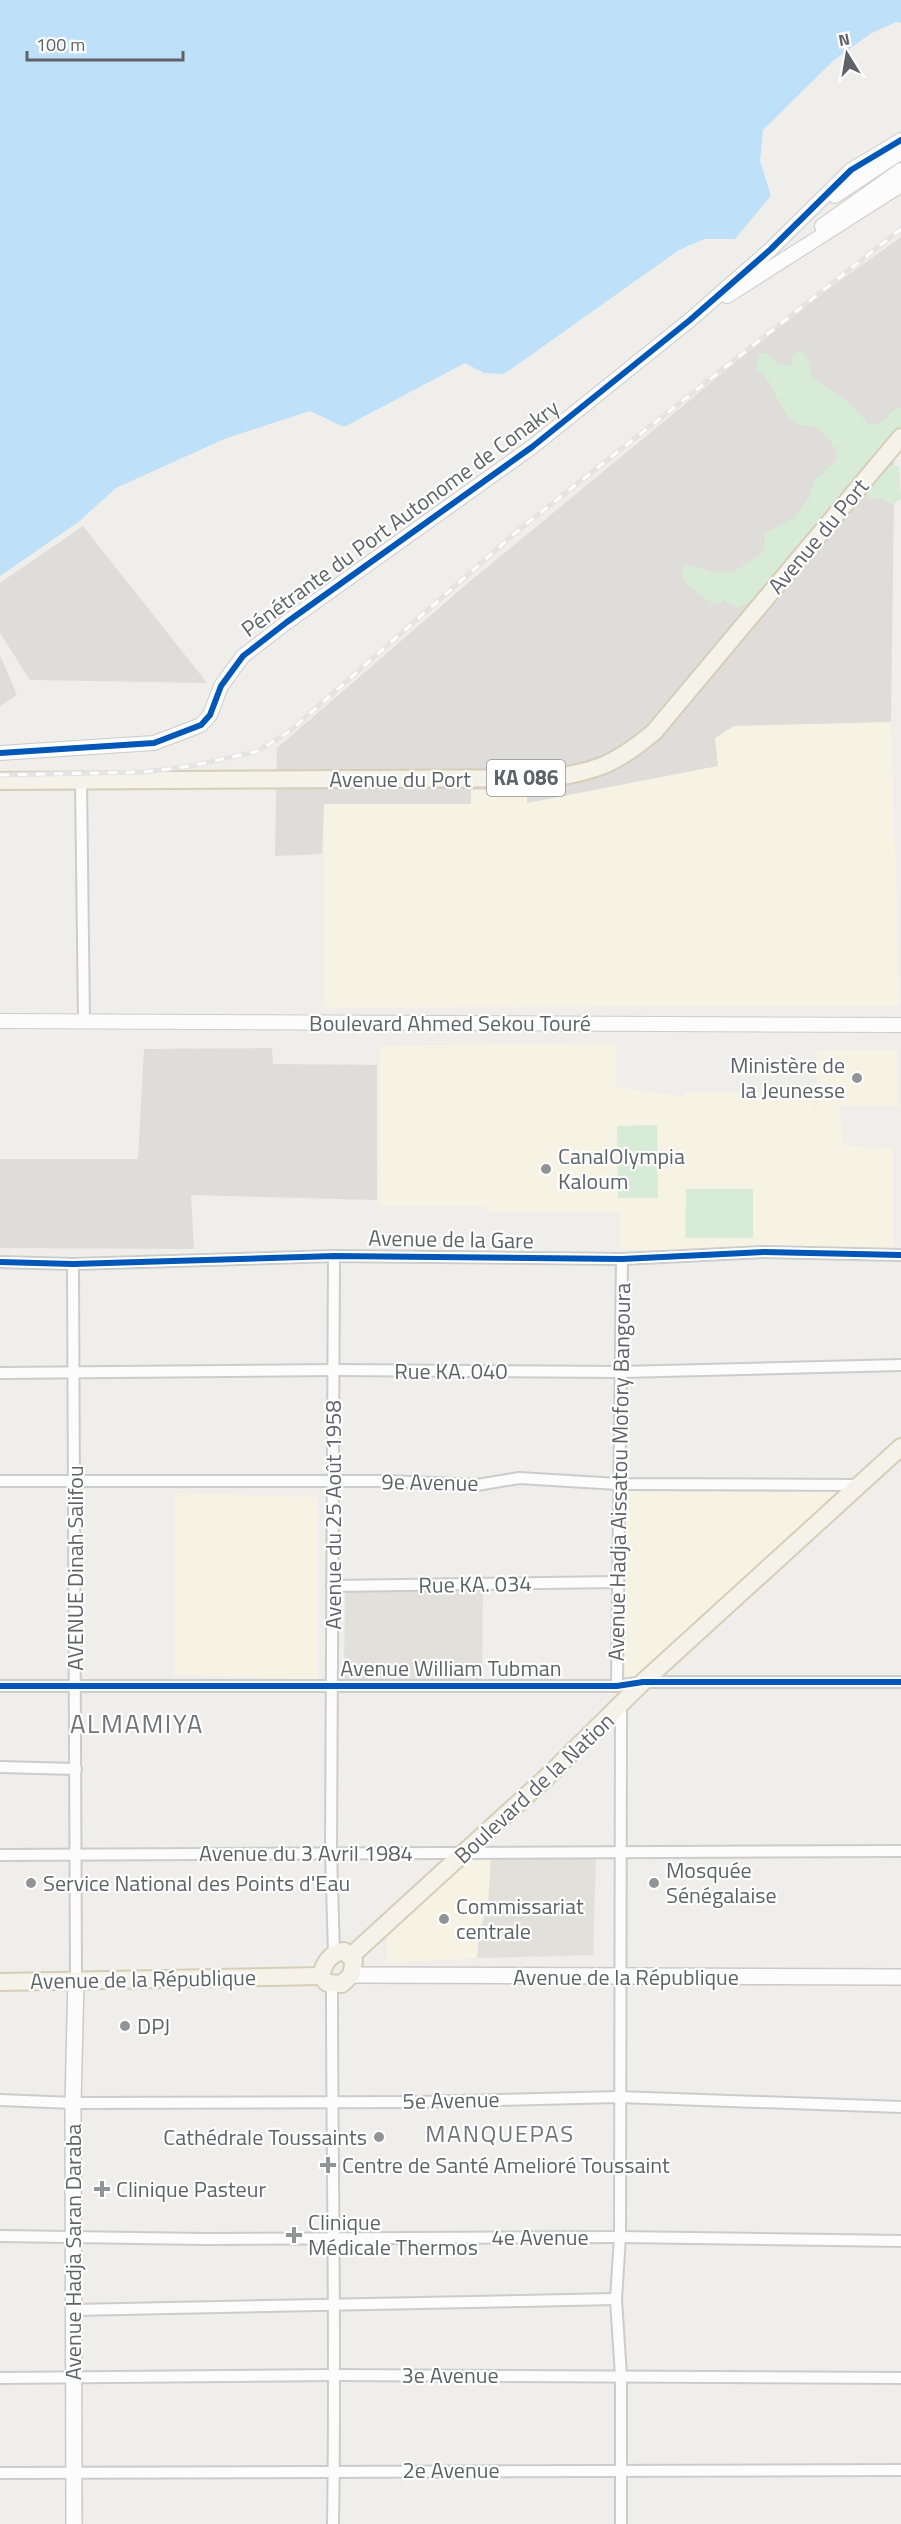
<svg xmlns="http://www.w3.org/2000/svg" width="901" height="2524" font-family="'Titillium Web',sans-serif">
<rect width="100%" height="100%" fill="#efeeea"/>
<g fill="#f7f3e4">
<path d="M891,722l9,284 -576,1v-203h147v-14l57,-1v14l190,-37 -4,-28 20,-12z"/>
<path d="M616,1043v44l68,10 1,-5h128l1,14 3,-1v-55h80l2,56h-60l5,40 49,2v102h-273v-38h-133l-1,-6h-107l1,-160z"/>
<path d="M626,1490l219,1 -212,191 -14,1z"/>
<path d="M175,1493l143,4v183l-145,-6z"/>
<path d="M476,1856l15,2 -3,47 -9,28 -2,25 -90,5v-29z"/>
</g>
<g fill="#dfddda">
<path d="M901,237v172l-6,7 -4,306 -157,4 -19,12 3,28 -191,37v-14l-56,1v14h-147l-2,50 -47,2 2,-108 191,-165 330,-272z"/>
<path d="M83,526l124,157 -177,-3 -30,-47v-50z"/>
<path d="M0,655l17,40 -17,11z"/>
<path d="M272,1048l1,16 104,1v135l-186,-5 3,54 -194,-1v-89h138l6,-110z"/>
</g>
<g fill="#e2e0da">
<path d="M483,1588l-1,92 -138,-1 1,-88z"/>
<path d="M596,1857l-3,98 -116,3 2,-25 9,-28 3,-47z"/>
</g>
<g fill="#d8ebd6">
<path d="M801,350l7,10 4,17c20,14 43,27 56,47h11l18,-17 4,2v21l-14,36h12l2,33 -10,6 -9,-6 -13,-1 -4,-7 -107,107 -22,10 -12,-8 -5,5c-12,-3 -33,-19 -38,-30l4,-11c41,13 45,14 79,-13l1,-18 29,-15 16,-22 4,-15 23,-22c-1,-11 -9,-25 -20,-31 -7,-3 -16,-1 -23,-6 -18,-16 -19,-40 -38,-53l3,-16 9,1 11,10 14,2 -2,-10z"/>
<path d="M657,1125l1,73h-40l-1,-72z"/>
<path d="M686,1189h67v49h-68z"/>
</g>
<path fill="#bfe0f9" d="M0,0h901v23l-5,-1 -26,12 -37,27 -70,69 -3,31 11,35 -36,43h-31l-25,11 -175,124 -20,-1 -19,-10 -121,64 -34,-16 -86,28 -108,49 -39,35 -77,53z"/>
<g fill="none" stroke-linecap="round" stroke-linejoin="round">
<defs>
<g id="minor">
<path d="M81,781l3,240"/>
<path d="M0,1262l73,2 261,-8 288,3 142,-7 137,3"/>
<path d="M73,1264l3,716"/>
<path d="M0,1373l334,-3 288,2 279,-7"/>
<path d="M0,1481h388l89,4 42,-7 99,6 242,1"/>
<path d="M332,1586l285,-4"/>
<path d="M0,1686h617l26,-4h258"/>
<path d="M617,1686l5,-427"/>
<path d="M0,1767l76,2"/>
<path d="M0,1855l901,-4"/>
<path d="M334,1954l-3,-102 3,-596"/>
<path d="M332,1985c0,180 4,359 1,539"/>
<path d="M0,2100l73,3 343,-1 203,-5 282,10"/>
<path d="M0,2236l205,3 415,-2 281,4"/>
<path d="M73,2310l543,-11"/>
<path d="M0,2378l335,-3 566,3"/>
<path d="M0,2473l901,-3"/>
<path d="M621,2524v-148l-5,-77 4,-62 1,-531"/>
</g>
<g id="tertiary">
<path d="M835,196l66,-44"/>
<path d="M822,226l79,-56"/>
<path d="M727,296l174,-111"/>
<path d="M0,753l154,-10 47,-18 9,-10 11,-29 22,-30 44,-34 245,-175 158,-127 81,-71 80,-79 50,-30"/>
<path d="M0,1021l901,4"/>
</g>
<g id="secondary">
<path d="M351,1975l550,2"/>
<path d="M74,2524l-1,-421 3,-123"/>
</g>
<g id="primary">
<path d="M0,781l551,-3c47,-7 66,-15 103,-46l247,-295"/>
<path d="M344,1951l10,10 -3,14 -9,9 -15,-1 -6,-7c3,-13 9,-23 23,-25z"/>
<path d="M351,1956l198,-181 94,-93 258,-235"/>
<path d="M0,1982l321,-6"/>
</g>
</defs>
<use href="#minor" stroke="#cbcccc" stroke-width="14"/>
<use href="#tertiary" stroke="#cbcccc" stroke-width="16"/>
<use href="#secondary" stroke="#cacacb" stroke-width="18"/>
<use href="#primary" stroke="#d7ceb8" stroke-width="20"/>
<use href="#minor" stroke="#fdfcfc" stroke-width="10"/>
<use href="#tertiary" stroke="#fdfcfc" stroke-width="14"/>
<use href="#secondary" stroke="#fdfcfc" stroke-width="15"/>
<use href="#primary" stroke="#f4f2e9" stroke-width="16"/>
<defs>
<path id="rail" d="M0,775l144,-3 47,-6 67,-15 32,-20 231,-203 380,-299"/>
</defs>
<use href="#rail" stroke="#e4e4e4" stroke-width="5"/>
<use href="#rail" stroke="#fff" stroke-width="3" stroke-dasharray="9" stroke-linecap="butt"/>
<defs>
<g id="cycleway">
<path d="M0,753l154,-10 47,-18 9,-10 11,-29 22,-30 44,-34 245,-175 158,-127 81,-71 80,-79 50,-30"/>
<path d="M0,1262l73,2 261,-8 288,3 142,-7 137,3"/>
<path d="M0,1686h617l26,-4h258"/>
</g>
</defs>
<use href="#cycleway" stroke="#fff" stroke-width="10"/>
<use href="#cycleway" stroke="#0057b8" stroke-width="6"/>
</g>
<g fill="#919496" stroke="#fff" stroke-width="2">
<circle cx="857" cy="1078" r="6"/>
<circle cx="546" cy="1169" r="6"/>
<circle cx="31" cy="1883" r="6"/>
<circle cx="654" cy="1883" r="6"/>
<circle cx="444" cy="1919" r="6"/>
<circle cx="125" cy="2026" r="6"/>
<circle cx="379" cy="2137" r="6"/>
<path d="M325 2156h6v6h6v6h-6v6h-6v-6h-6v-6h6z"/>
<path d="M99 2180h6v6h6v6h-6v6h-6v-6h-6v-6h6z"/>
<path d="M291 2226h6v6h6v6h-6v6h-6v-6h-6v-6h6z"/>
</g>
<g text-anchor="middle" stroke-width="4.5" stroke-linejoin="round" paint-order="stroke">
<rect fill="#fff" stroke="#8f9295" stroke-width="1.5" x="487" y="760" width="78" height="36" rx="4.5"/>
<g font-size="21" font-weight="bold" fill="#5f6368">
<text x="526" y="785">KA 086</text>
</g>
<g font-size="22" fill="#5f6368" stroke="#fff">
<text transform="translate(400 518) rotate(-36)" y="8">Pénétrante du Port Autonome de Conakry</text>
<text transform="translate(818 536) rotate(-50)" y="8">Avenue du Port</text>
<text x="400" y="787">Avenue du Port</text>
<text x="450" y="1031">Boulevard Ahmed Sekou Touré</text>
<text transform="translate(451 1239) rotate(1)" y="8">Avenue de la Gare</text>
<text x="451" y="1379">Rue KA. 040</text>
<text transform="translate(619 1472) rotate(-89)" y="8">Avenue Hadja Aissatou Mofory Bangoura</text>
<text transform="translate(430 1482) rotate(1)" y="8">9e Avenue</text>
<text transform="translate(333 1515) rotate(-90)" y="8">Avenue du 25 Août 1958</text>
<text transform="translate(75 1568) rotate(-90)" y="8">AVENUE Dinah Salifou</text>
<text transform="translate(475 1584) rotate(-1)" y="8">Rue KA. 034</text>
<text x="451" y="1676">Avenue William Tubman</text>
<text transform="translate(534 1788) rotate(-43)" y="8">Boulevard de la Nation</text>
<text x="306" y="1861">Avenue du 3 Avril 1984</text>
<text x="626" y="1985">Avenue de la République</text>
<text transform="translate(143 1979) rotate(-1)" y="8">Avenue de la République</text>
<text transform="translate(451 2100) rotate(-1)" y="8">5e Avenue</text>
<text x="540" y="2245">4e Avenue</text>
<text transform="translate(73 2252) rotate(-90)" y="8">Avenue Hadja Saran Daraba</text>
<text x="450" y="2383">3e Avenue</text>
<text x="451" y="2478">2e Avenue</text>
</g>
<g font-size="22" fill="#5f6368" stroke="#fff" text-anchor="start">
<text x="845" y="1073" text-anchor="end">Ministère de<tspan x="845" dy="25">la Jeunesse</tspan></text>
<text x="558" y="1164">CanalOlympia<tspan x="558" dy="25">Kaloum</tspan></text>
<text x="666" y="1878">Mosquée<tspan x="666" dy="25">Sénégalaise</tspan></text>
<text x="43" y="1891">Service National des Points d'Eau</text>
<text x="456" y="1914">Commissariat<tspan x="456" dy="25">centrale</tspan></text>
<text x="137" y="2034">DPJ</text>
<text x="367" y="2145" text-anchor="end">Cathédrale Toussaints</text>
<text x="342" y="2173">Centre de Santé Amelioré Toussaint</text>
<text x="116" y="2197">Clinique Pasteur</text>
<text x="308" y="2230">Clinique<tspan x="308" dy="25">Médicale Thermos</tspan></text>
</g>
<g font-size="24" letter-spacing="1.5" fill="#70757a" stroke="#fff">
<text x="500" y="2142">MANQUEPAS</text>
</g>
<g font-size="26" letter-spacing="1.5" fill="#70757a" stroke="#fff">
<text x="137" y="1733">ALMAMIYA</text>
</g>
</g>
<g transform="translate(847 54) rotate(349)" stroke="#ffffff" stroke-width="4.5" paint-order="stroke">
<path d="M0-4.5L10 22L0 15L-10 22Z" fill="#5f6368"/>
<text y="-9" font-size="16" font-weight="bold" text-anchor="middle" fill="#5f6368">N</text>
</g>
<path d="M27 51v9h156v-9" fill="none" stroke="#5f6368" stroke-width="3"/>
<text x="36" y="51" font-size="18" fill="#5f6368" stroke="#ffffff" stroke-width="4.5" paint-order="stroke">100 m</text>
</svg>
